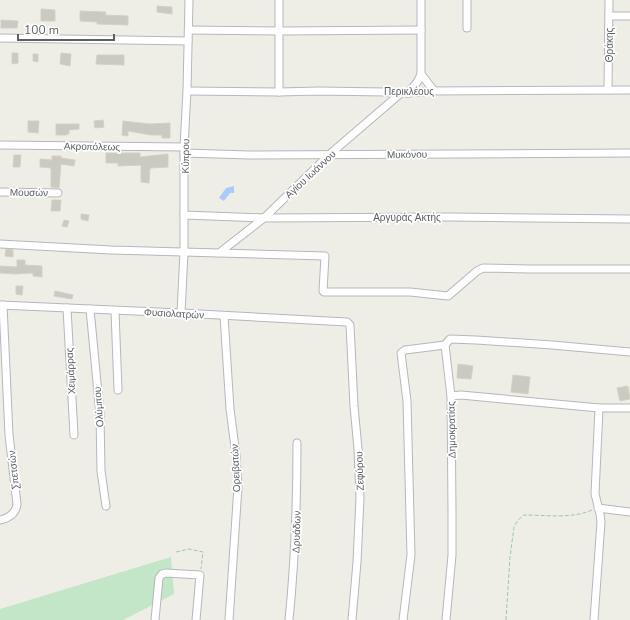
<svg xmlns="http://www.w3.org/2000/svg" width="630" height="620" font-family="'Nunito Sans',sans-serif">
<rect width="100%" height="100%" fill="#efeee6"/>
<path fill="#c3e5c8" d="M171,557l3,37 -51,26h-123v-11z"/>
<path fill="#a9cbfc" d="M234,186v7h-4l-6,8 -5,-3 7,-10z"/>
<g fill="#cac9c2" stroke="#d4d1c4">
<path d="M157,6l15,1v7l-15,-2z"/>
<path d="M41,9l14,1v11h-14z"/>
<path d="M80,11l26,1 -1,3 23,1v9l-31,-1v-2l-17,-1z"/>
<path d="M1,20l17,1 -1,7h-16z"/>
<path d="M12,53h6v10l-6,1z"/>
<path d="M61,53l10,1 -1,12 -10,-2z"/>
<path d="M33,54h5v8l-5,-1z"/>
<path d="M97,55h27v10l-28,-1z"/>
<path d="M103,120l1,7 -9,1 -1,-7z"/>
<path d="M28,121h11l-1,12 -10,-1z"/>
<path d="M123,121l27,3 20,-1v15h-8v-3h-11l-23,-4v5l-6,-1z"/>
<path d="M56,124h23v5l-10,1v4h-2v1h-11z"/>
<path d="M106,153h34v4l28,-3v13l-18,1 -1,15 -8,-1v-17l-23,1v-3h-12z"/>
<path d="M14,155h7l-1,12h-7z"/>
<path d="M52,156h9v2l14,2 -1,6 -13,-2 -2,24 -8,-1v-19l-11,-1v-8l12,1z"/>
<path d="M52,200h9l-1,11h-9z"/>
<path d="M81,214l8,1 -1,6 -7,-2z"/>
<path d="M64,220l5,1 -2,6 -5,-1z"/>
<path d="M6,249l7,1v7l-8,-1z"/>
<path d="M17,260h8v5l17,1v11l-9,-1v-3l-19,1 -14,-1v-7l17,1z"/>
<path d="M16,286h7l-1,9 -6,-1z"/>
<path d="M55,291l18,4 -1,4 -18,-3z"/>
<path d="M458,364l15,2 -2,13 -14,-1z"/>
<path d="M513,375l17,2 -2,17 -17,-2z"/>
<path d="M628,386l2,13 -10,2 -3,-13z"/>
</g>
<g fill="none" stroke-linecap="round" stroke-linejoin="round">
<defs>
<g id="minor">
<path d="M279,0v92"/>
<path d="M609,16h21"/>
<path d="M467,28v-28"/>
<path d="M189,30l90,1 142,-1"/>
<path d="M0,38l188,3"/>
<path d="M421,74l13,17"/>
<path d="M608,90l1,-90"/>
<path d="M187,91l92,1 39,-1 69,1 21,1 26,-2 196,-1"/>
<path d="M408,93l10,-12 3,-7v-74"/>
<path d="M0,145l184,2"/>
<path d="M184,153l65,2 381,-2"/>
<path d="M0,192l58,1"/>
<path d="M184,215l80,3 187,-1 179,2"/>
<path d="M0,244l111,6 108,3 45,-35 66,-64 71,-61"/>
<path d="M219,253l106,3 -2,35 1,1h86l38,4 29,-25 6,-3 46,1h101"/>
<path d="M0,305l181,8 166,9 3,3 4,81 4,43 2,49 -3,64 -5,58"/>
<path d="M67,308l7,127"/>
<path d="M90,309l10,105 1,57 5,35"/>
<path d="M115,311l3,79"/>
<path d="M181,313l3,-61v-105l3,-56 2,-91"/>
<path d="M224,316l6,93 6,46 2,32 -9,133"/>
<path d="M451,396l10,-1 138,13h31"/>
<path d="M598,508l32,4"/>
<path d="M0,520c9,-2 16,-6 17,-16l-8,-69 -6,-130"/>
<path d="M155,620l4,-42 3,-4 4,-1 34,2 -4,45"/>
<path d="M289,620c6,-59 8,-117 8,-177"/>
<path d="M403,620l8,-65 -4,-154 -6,-48 4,-3 40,-5"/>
<path d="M446,620l6,-65v-44l-1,-115 -6,-51 5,-6 26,1 76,5 78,7"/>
<path d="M594,620l7,-98 -1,-8 -5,-20 4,-86"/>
</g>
</defs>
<use href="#minor" stroke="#b6b7bc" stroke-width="9"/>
<g stroke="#9dc6af" stroke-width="1" stroke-dasharray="4 2" stroke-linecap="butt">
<path d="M176,552l13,-3 14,3 -2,17"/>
<path d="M506,620l4,-63 4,-30 4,-7 6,-5c22,0 48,4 68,-5"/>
</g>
<use href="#minor" stroke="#fff" stroke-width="7"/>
</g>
<g text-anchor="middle" stroke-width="3.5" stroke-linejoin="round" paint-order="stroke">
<g font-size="10" fill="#5d6065" stroke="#fff">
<text transform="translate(609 45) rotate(-90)" y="4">Θράκης</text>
<text x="409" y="95">Περικλέους</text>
<text transform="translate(92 146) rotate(1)" y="4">Ακροπόλεως</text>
<text transform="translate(407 154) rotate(-1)" y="4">Μυκόνου</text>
<text transform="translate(185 156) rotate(-89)" y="4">Κύπρου</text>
<text transform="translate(310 174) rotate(-43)" y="4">Αγίου Ιωάννου</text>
<text transform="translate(29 192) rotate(1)" y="4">Μουσών</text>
<text x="407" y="221">Αργυράς Ακτής</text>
<text transform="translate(174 313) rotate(3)" y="4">Φυσιολατρών</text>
<text transform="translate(70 371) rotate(-93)" y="4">Χειμάρρας</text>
<text transform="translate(98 407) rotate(-94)" y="4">Ολύμπου</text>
<text transform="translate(451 430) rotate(-91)" y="4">Δημοκρατίας</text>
<text transform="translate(235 468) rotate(-93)" y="4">Ορειβατών</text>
<text transform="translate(13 470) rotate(-96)" y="4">Σπετσών</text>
<text transform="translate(359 471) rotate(-92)" y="4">Ζεφύρου</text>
<text transform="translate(296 532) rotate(-88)" y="4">Δρυάδων</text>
</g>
</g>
<path d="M18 34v6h96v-6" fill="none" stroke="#5d6065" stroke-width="2"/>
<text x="24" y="34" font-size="12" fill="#5d6065" stroke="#ffffff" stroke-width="3" paint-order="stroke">100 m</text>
</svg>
